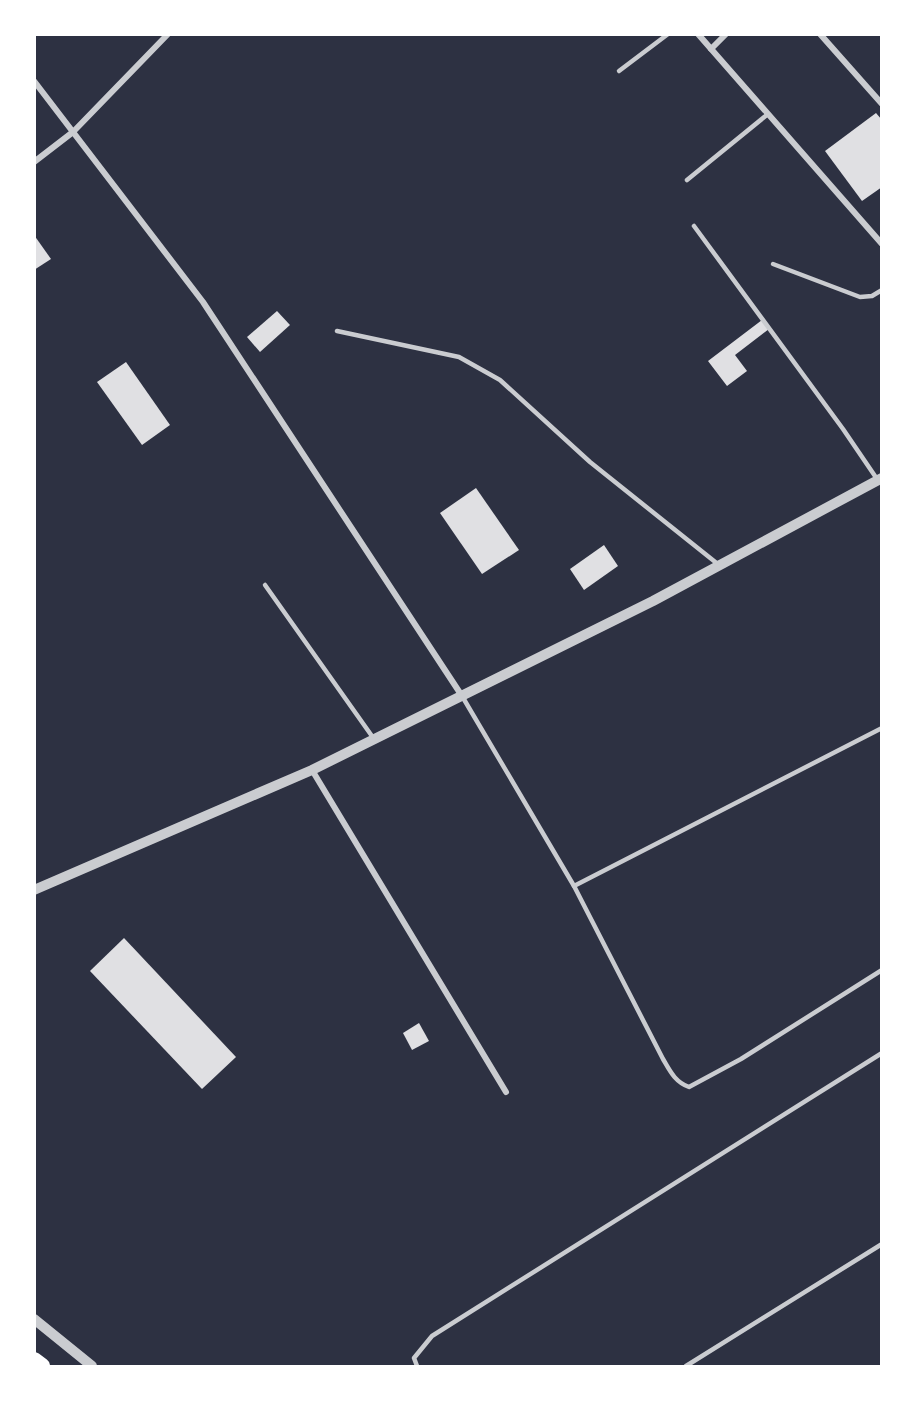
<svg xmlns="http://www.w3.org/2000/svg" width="916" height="1401" font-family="'DM Sans',sans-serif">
<rect width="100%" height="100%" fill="#2d3142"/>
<g fill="#e0e0e3">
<path d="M876,113l6,7v67l-20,14 -37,-50z"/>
<path d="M34,235l17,24 -17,11z"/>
<path d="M277,311l13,14 -30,27 -13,-15z"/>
<path d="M762,320l7,9 -34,26 12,16 -20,15 -19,-25z"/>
<path d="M126,362l44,63 -28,20 -45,-63z"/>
<path d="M476,488l43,62 -37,24 -42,-61z"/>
<path d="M604,545l14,21 -34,24 -14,-21z"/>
<path d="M124,938l112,119 -34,32 -112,-118z"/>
<path d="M419,1023l10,18 -17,9 -9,-17z"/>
</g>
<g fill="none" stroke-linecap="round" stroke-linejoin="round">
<g stroke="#caccd0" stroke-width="4.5">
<path d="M619,71l49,-37"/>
<path d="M687,180l81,-66"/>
<path d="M694,226l149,203 34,50"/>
<path d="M773,264l87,33 12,-1 10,-6"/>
<path d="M337,331l122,26 41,23 90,82 129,103"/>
<path d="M265,585l109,154"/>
<path d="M462,696l112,190 89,173c7,12 12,23 26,28l52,-28 141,-89"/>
<path d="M574,886l308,-158"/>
<path d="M417,1366l-3,-8 18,-22 450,-283"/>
<path d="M686,1366l196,-122"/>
</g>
<g stroke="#caccd0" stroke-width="6">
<path d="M698,34l184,210"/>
<path d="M820,34l62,70"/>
<path d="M711,49l15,-15"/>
<path d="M34,81l169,221 259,394"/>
<path d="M34,162l39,-30 95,-98"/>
<path d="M312,770l194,322"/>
</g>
<g stroke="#caccd0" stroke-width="10">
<path d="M34,890l278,-120 341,-169 229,-123"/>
<path d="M34,1319l58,47"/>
</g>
<path stroke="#fff" stroke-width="16" d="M34,1360l8,6"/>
</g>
<rect width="916" height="1401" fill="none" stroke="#ffffff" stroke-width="72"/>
</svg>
